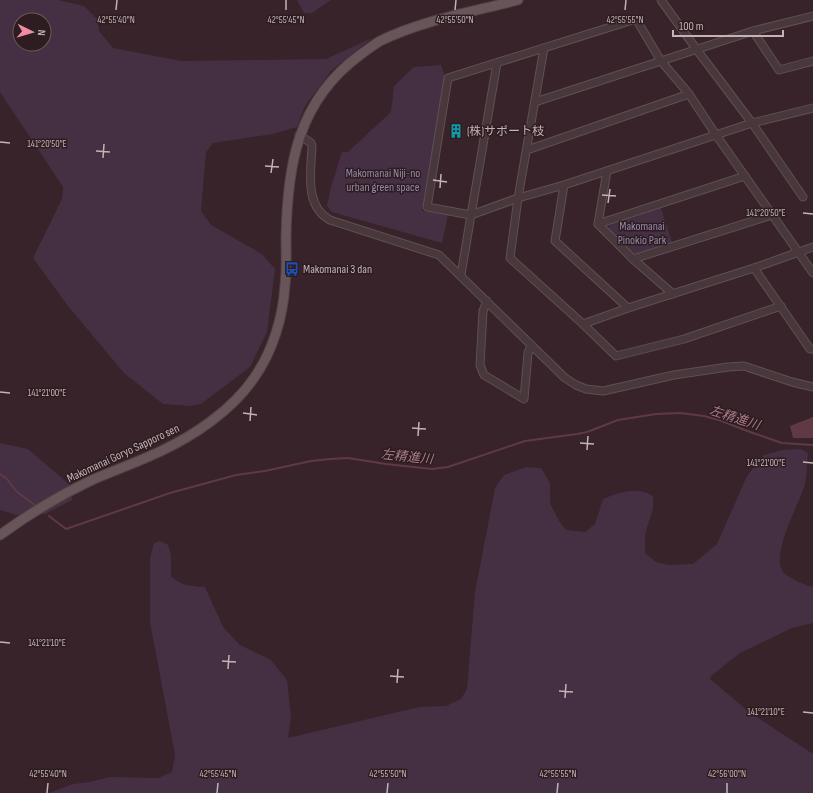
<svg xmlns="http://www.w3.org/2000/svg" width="813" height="793" font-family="'Sofia Sans Condensed','Noto Sans JP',sans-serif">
<rect width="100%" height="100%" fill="#372329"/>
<g fill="#443042" fill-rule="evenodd">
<path d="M0,0h58l26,6 13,13 2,12 14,17 68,13 145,-2 46,-21 -41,33 -26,35 -8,21 -24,7 -60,9 -7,9 -5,59 10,14 51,29 13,15 -8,63 -17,35 -49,37 -11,2 -27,-2 -39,-31 -56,-67 -35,-48 29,-59 1,-12 -63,-95zM20,20h24v24h-24z"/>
<path d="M297,0h34l-19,13h-8z"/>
<path d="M441,65l4,12 -23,134 26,4 -6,28 -110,-31 -5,-6 4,-19 11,-35h6l43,-40 3,-26 20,-19z"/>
<path d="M661,208l11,34 -37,12 -27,-25 2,-4z"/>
<path d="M0,443l28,6 43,37 1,14 -27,14 -29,1 -16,-5z"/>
<path d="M801,449l7,4c-1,10 -1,22 -3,31 -5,19 -35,70 -22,88 5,6 22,13 30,15v36l-21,5 -52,25 -29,23 -1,3 39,33 64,42v39h-764l24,-9 17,-2 20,-5 48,1 14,-6 3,-17 -25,-133v-64l4,-15 6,-2 8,4 3,10v21c9,10 22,10 34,11l18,40 17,18 31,15 16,20 4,37 -3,21 131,-31 27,-1 15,-7 6,-10 8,-97 20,-104 9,-13 22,-8 15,1 9,15v20l9,18 7,9 19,2 10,-8 8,-25c16,-7 34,-13 50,-3v13l-8,25v19l11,9 13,3 24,-1 24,-20 30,-68 17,-21 18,-5z"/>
</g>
<path fill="#5f3a44" d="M813,417v21h-20l-3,-12z"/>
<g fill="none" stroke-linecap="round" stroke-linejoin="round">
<g stroke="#5f3a44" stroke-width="2">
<path d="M0,474l7,5 9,12 20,15"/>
<path d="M49,516l17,13 104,-36 66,-18 29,-4 46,-10 19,-2 18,-1 38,6 46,5 16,-2 77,-26 52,-7 10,-2 31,-12 38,-6 24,-1 24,3 15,4 31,12 32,11 31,2"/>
</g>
<defs>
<g id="minor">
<path d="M661,0l36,50 55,73 51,74"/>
<path d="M753,31l26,39 34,-9"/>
<path d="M544,48l-26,150 -8,60 73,66 33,32 68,-17 97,-33"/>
<path d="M497,63l-26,152 -44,-8 21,-129 188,-59 25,42 28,33 27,41 97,138"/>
<path d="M535,102l218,-71 60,-15"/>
<path d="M299,135l12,8 1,3c-1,25 -8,60 18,74l109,35 126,123 11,7 10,4 17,2 71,-16 54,-8 16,-1 48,16 21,5"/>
<path d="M527,150l162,-56"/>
<path d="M607,171l-9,53 35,35 40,35"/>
<path d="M564,185l-9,56 73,67"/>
<path d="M598,224l147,-48"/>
<path d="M633,259l139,-44"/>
<path d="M754,268l56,81h3"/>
<path d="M461,275l10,-60 47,-17 46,-13 188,-62 61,-15"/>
<path d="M487,301l-4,10 -3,54 4,10 40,24 4,-46 3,-8"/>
<path d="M583,324l45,-16 126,-40 59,-21"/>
</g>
<path id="major" d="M0,535c29,-21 60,-40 92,-55 23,-10 46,-18 69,-29 34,-16 71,-41 93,-73 19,-27 29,-61 31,-93 2,-15 1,-31 1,-46 1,-72 11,-138 74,-184 6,-4 13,-10 20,-14 43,-21 92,-29 138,-41"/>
</defs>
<use href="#minor" stroke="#604f53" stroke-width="9"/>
<use href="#major" stroke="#514044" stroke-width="11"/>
<use href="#minor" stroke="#48373b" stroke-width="7"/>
<use href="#major" stroke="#68555a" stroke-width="9"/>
</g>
<path fill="none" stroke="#c4b2b6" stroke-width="1.5" d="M116,10l1,-10M286,10v-10M455,10l1,-10M625,10l1,-10M0,142l10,1M96,151l14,1M103,158l1,-14M265,166l14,1M271,173l2,-14M433,180l14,2M440,188l1,-14M602,195l14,1M608,203l2,-14M803,213l10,1M0,392l10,1M243,413l14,2M250,421l1,-14M412,428l14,1M418,436l1,-14M580,443l14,1M587,450l1,-14M803,462l10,1M0,642l10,1M222,661l14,1M228,669l1,-14M390,676l14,1M397,683l1,-14M559,691l14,1M565,698l1,-14M803,712l10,1M47,793l1,-10M217,793l1,-10M387,793l1,-10M557,793l1,-10M727,793v-10"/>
<defs>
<symbol id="building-bare" viewBox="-9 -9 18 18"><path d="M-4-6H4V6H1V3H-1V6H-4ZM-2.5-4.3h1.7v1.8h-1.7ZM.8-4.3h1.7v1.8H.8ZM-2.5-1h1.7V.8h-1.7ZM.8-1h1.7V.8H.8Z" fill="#0f9aa8" stroke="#2d1c20" stroke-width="2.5" paint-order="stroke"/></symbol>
<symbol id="bus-bare" viewBox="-9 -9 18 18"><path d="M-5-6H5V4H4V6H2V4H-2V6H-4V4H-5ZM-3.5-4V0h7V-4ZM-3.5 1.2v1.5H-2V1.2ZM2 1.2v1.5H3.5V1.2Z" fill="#1a4fb4" stroke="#2d1c20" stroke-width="2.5" paint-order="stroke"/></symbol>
</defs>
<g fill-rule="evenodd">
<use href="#building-bare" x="446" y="121" width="20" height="20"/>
<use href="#bus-bare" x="282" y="259" width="20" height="20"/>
</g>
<g text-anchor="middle" stroke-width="3" stroke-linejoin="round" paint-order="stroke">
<g font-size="12" fill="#c4b2b6" stroke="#2d1c20" text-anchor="start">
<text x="467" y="135">(株)サポート枝</text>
<text x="303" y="273">Makomanai 3 dan</text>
</g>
<g font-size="12" fill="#9589a9" stroke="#2d1c20">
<text x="383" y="177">Makomanai Niji-no<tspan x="383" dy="14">urban green space</tspan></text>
<text x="642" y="230">Makomanai<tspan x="642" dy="14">Pinokio Park</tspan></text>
</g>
<g font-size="12" fill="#c4b2b6" stroke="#2d1c20">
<text transform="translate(123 453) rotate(-25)" y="4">Makomanai Goryo Sapporo sen</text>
</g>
<g font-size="13" font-style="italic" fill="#aa7c88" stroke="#2d1c20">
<text transform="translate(735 417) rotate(18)" y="5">左精進川</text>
<text transform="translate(407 456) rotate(6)" y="5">左精進川</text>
</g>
</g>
<g font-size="10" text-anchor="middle" fill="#c4b2b6" stroke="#2d1c20" stroke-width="3" stroke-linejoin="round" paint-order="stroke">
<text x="116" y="23">42°55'40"N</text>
<text x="286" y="23">42°55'45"N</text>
<text x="455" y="23">42°55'50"N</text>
<text x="625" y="23">42°55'55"N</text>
<text x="47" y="147">141°20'50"E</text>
<text x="766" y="216">141°20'50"E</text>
<text x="47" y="396">141°21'00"E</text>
<text x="766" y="466">141°21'00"E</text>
<text x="47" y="646">141°21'10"E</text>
<text x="766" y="715">141°21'10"E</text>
<text x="48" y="777">42°55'40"N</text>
<text x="218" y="777">42°55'45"N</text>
<text x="388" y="777">42°55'50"N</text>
<text x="558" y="777">42°55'55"N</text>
<text x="727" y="777">42°56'00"N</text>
</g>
<g transform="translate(32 32) rotate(95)"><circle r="19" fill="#2d1c20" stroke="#69585c"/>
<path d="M0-3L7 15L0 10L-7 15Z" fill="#ee8da2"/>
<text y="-6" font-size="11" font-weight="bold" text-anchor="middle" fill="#c4b2b6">N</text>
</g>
<path d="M673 30v6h110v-6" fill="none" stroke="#c4b2b6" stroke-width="2"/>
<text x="679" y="30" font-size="12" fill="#c4b2b6" stroke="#2d1c20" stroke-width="3" paint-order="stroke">100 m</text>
</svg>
